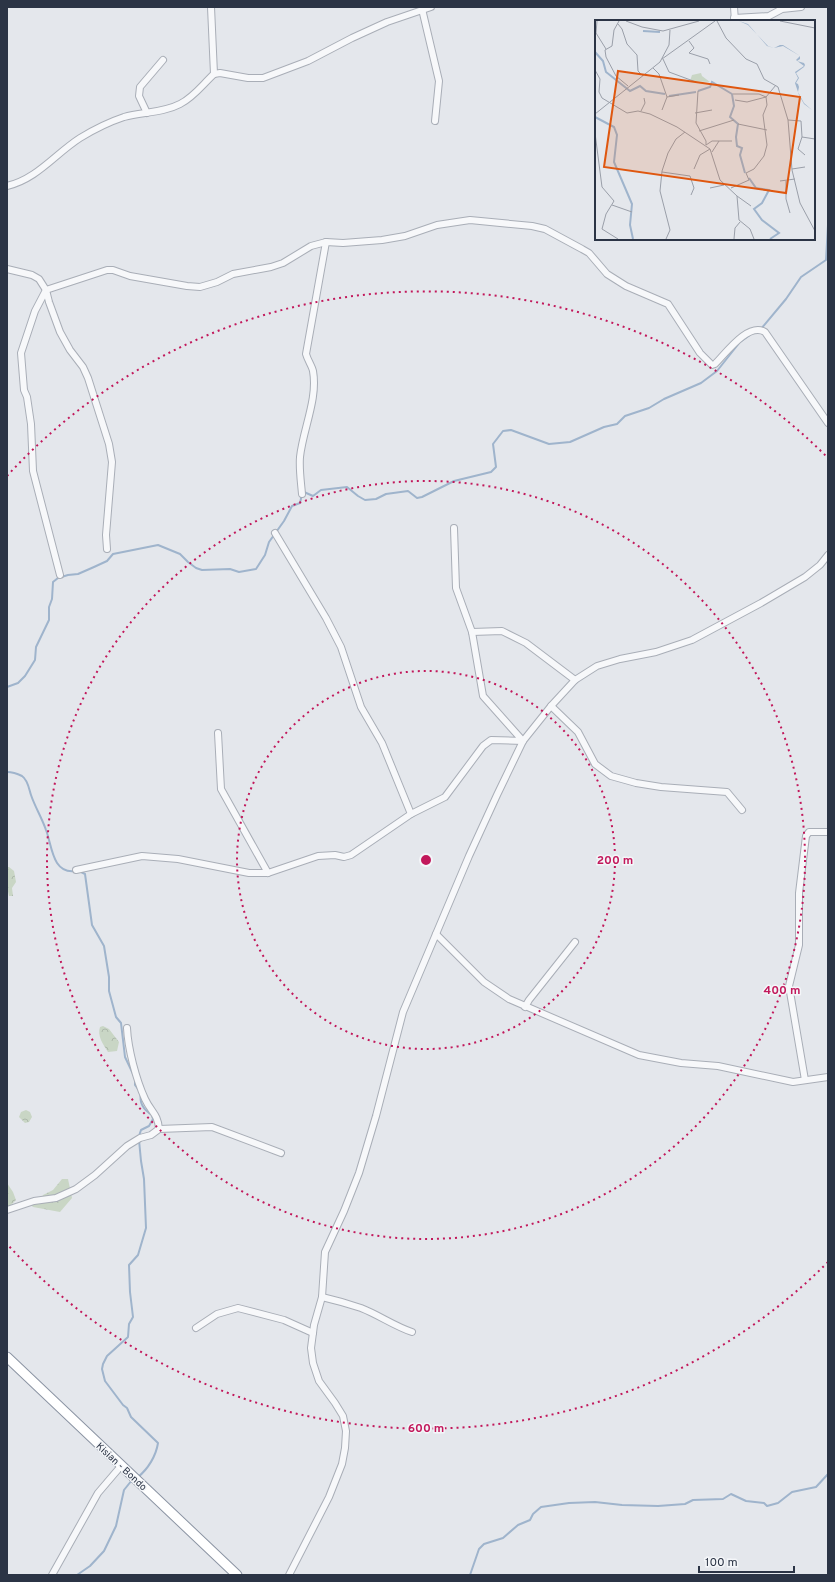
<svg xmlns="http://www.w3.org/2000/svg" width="835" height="1582" font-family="Overpass,sans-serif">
<defs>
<pattern id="forest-crowns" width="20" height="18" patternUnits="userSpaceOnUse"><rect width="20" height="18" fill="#c9d6c5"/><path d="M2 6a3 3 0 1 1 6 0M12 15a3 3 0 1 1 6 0" fill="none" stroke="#adb8ab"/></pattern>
</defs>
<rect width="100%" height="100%" fill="#e4e7ec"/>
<g fill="url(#forest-crowns)">
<path d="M7,867h2l5,4 2,11 -4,6 1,8h-4l-2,-9z"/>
<path d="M103,1026l6,3 10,13 -2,9 -9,1c-5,-8 -11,-16 -8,-25z"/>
<path d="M26,1110l4,2 2,5 -3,5 -4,1 -6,-6 2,-5z"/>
<path d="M62,1179h6l4,19 -12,14 -27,-5 -2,-2 8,-2 4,-8 10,-5z"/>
<path d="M7,1183l6,9 3,8 -9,9z"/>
</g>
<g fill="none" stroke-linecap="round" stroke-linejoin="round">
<g stroke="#9fb4cc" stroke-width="2">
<path d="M761,329l25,-30 15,-22 25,-17 2,-35"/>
<path d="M7,687l11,-4 7,-7 10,-16 1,-13 13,-27v-13l3,-8 1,-17 5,-4 10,-3 10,-1 16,-7 13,-6 6,-7 45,-9 22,9 8,8 8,6 6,2 28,-1 9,3 17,-3 9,-14 4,-13 15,-21 8,-15 8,-3 2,-9 2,-2 9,4 8,-6 26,-3 11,9 7,4 11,-1 10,-5 22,-3 9,7 5,-1 32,-16 37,-9 5,-5 -3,-23 10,-13 8,-1 38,14 21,-2 34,-15 13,-3 8,-8 24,-8 15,-9 37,-16 16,-12 23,-29 10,-7"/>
<path d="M7,772c4,0 11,2 15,4 6,4 7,13 9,19 4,12 11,23 15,35 6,15 6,44 29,41"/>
<path d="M81,872l4,2 7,51 12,21 5,31v14l7,26 5,6 4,34 9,19"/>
<path d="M135,1080v5l3,4"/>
<path d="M139,1136l2,-6 8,-4 4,-7 -1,-4c-8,-5 -13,-12 -11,-21"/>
<path d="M138,1477c10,-8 18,-21 20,-34l-27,-26 -4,-9 -4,-3 -18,-24 -3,-12 1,-5 4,-8 21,-19 1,-13 4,-7 -3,-25 -1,-27 9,-10 8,-27 -2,-49 -3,-18 -2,-21"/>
<path d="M77,1575l13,-9 14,-15 12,-25 8,-36 8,-10"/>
<path d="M470,1575l9,-26 5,-5 19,-6 15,-13 12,-5 3,-6 8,-7 28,-4 26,-1 27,3 36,1 27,-2 8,-4 30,-1 8,-5 15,7 18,2 3,3 11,-3 14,-11 24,-5 12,-13"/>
</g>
<defs>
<g id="minor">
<path d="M734,7l1,14"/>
<path d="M422,9l17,72 -4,40"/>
<path d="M734,18l35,-2 13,-7 19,-2"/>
<path d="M214,74l6,-1 28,5h15l45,-17 44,-23 35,-16 44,-15"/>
<path d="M147,113l-8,-17 1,-9 23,-27"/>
<path d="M7,186c30,-7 48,-32 73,-48 13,-8 29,-16 44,-21 18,-5 39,-4 56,-13 14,-7 23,-20 34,-30l-3,-67"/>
<path d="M7,269l25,6 7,4 7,11 3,12 11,30 10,18 13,17 5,11 21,66 3,18 -6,73 1,14"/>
<path d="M302,494c-1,-12 -3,-25 -2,-37 3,-28 18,-58 13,-86 -1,-5 -5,-10 -7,-17l20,-112"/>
<path d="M275,533l51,85 15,29 20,60 21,36 29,71"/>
<path d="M60,575l-27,-104 -2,-47 -4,-27 -3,-7 -3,-37 14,-42 11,-21 61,-20h6l17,6 57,10 13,1 17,-5 16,-8 38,-7 12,-4 28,-17 15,-4 17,1 39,-3 23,-4 32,-11 33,-5 62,6 13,3 37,20 7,4 18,21 19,12 42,18 32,49 12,12 3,-1c11,-11 33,-42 50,-32l63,91"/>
<path d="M472,632l30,-1 24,12 49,37"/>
<path d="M551,706l27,26 17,32 16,12 25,7 25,4 66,5 15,18"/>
<path d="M218,733l3,56 47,84"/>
<path d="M76,870l66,-14 36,3 71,14h19l50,-17 17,-1 9,2 7,-2 60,-41 34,-17 38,-51 8,-6 32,1 -40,-45 -11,-64 -16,-44 -2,-60"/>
<path d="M436,934l48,48 25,17 130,56 42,8 37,3 75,16 35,-5"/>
<path d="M525,1007l4,-7 46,-58"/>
<path d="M805,1080l-16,-94 10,-41v-52l7,-57 3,-4h19"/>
<path d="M159,1129l53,-2 69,26"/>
<path d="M7,1210l27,-9 22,-3 20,-9 19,-14 32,-29 13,-8 11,-3 8,-6c-1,-15 -8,-17 -14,-30 -9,-20 -17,-50 -18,-71"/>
<path d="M322,1297c13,3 27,7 39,11 18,7 33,18 51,24"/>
<path d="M196,1328l21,-14 21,-6 46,12 29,13"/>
<path d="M52,1575l46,-82 23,-27"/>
<path d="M289,1575l40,-78 13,-33 3,-16 1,-17 -3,-15 -8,-13 -16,-22 -6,-18 -2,-15 3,-23 8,-28 3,-45 19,-41 15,-38 17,-57 27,-104 66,-156 28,-61 26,-54 28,-35 24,-26 22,-14 23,-7 36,-7 36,-12 69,-37 44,-26 15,-12 8,-10"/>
</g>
<path id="highway" d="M7,1357l230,218"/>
</defs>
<use href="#minor" stroke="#a9aeb7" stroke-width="8"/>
<use href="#highway" stroke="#8b94a3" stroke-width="11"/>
<use href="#minor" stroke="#f7f8fa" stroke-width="6"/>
<use href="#highway" stroke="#fff" stroke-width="9"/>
</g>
<g fill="none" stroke="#c2185b" stroke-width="2" stroke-dasharray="2 4">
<circle cx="426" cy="860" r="189"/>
<circle cx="426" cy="860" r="379"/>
<path d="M828 1262A568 568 0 0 1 7 1244M7 476A568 568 0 0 1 828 458"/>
</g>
<g text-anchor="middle" stroke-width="3" stroke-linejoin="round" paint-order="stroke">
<g font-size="10" fill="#2b3445" stroke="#f4f6f9">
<text transform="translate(122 1466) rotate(43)" y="4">Kisian - Bondo</text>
</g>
</g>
<g transform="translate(595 20)">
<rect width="220" height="220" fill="#e4e7ec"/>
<path d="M106,53l1,3 8,6 -20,-1 2,-6z" fill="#c9d6c5"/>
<path d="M144,1l9,3 19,22 7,2 6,-3h3l17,11v3l-3,2 7,2 1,2 -1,2 -8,6 3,5 -3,5 2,1 1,3 -1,5 6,11 8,7 3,9 -3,-9 -8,-6 -5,-9 -4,-12 3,-5 -3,-6 9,-6 -8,-6 4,-4 -17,-10 -9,2 -6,-2 -20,-21z" fill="#9fb4cc"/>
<path fill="none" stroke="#9fb4cc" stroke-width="2" d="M48,11l17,1M0,32l8,9 3,11 24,19 10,-5 6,5 19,3M103,71l12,-4 2,-5 20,12 2,12 -4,11 8,7 -2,13 1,9 5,2 -2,7 5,18M74,76l27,-4M0,97l19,10 3,8 -3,27 18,42 -2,21 3,14M154,158l7,10 13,2 -7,13 -8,6 8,11 17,13 -9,6"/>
<path fill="none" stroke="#9a9fa9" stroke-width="1" d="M2,1l-1,12 10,16M24,1l-5,9 -2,16 -7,4 1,7 10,19 12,10M31,1l16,6 21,4 36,-10M122,1l9,17 20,21 11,5 7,15 14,8 10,33 13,1 1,16 13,2M185,1l35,7M23,4l4,5 5,15 10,11 1,16 5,5M94,21l5,7 -5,5 19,6 2,5M67,39l53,-38M68,39l6,13 27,10M58,48l6,6 8,23 12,-2M0,50l5,9 -1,13 3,6 25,15 11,-2 12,3 27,13 33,22 10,31 17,16 2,24 11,9 4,10M103,71l-2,32 10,18v4l6,-4h20M140,80l12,2 19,-5 10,-12M67,90l5,-13M46,91l4,-8 -1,-5M100,93l17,-3M0,94l65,-52 9,-17 1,-15M193,100l4,50 8,33 15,28M143,104l29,6M104,111l35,-11M0,113l7,54 12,14 -8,13 -4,15 16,10M207,117l-4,12 7,6M117,132l7,-11M99,149l6,-14 10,-6M197,149l13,-2M67,152l28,4 4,12 -3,7M185,161l15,-2M191,161v18l4,14M115,168l14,-3M136,168l18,-8 -3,-7 8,-4 10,-13 3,-11 -4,-30 4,-10 -1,-8 -7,-3h-26M142,176l14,10M17,185l20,7M71,219l4,-9 -10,-39 2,-20 6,-18 8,-14 9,-7M139,219l1,-11 5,-6"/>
<path fill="#df570f" fill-opacity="0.15" stroke="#df570f" stroke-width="2" d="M23,51l182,26 -14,96 -182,-26z"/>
<rect width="220" height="220" fill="none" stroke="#2b3445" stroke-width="2"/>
</g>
<circle cx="426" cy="860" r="6" fill="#c2185b" stroke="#f4f6f9" stroke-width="2"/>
<g font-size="12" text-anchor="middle" font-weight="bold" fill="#c2185b" stroke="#f4f6f9" stroke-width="3" stroke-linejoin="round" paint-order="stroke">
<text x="615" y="864">200 m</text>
<text x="782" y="994">400 m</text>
<text x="426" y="1432">600 m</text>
</g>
<rect width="835" height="1582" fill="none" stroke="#2b3445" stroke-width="16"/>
<path d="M699 1566v6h95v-6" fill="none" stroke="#2b3445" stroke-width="2"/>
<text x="705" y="1566" font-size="12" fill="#2b3445" stroke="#f4f6f9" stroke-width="3" paint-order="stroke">100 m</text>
</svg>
